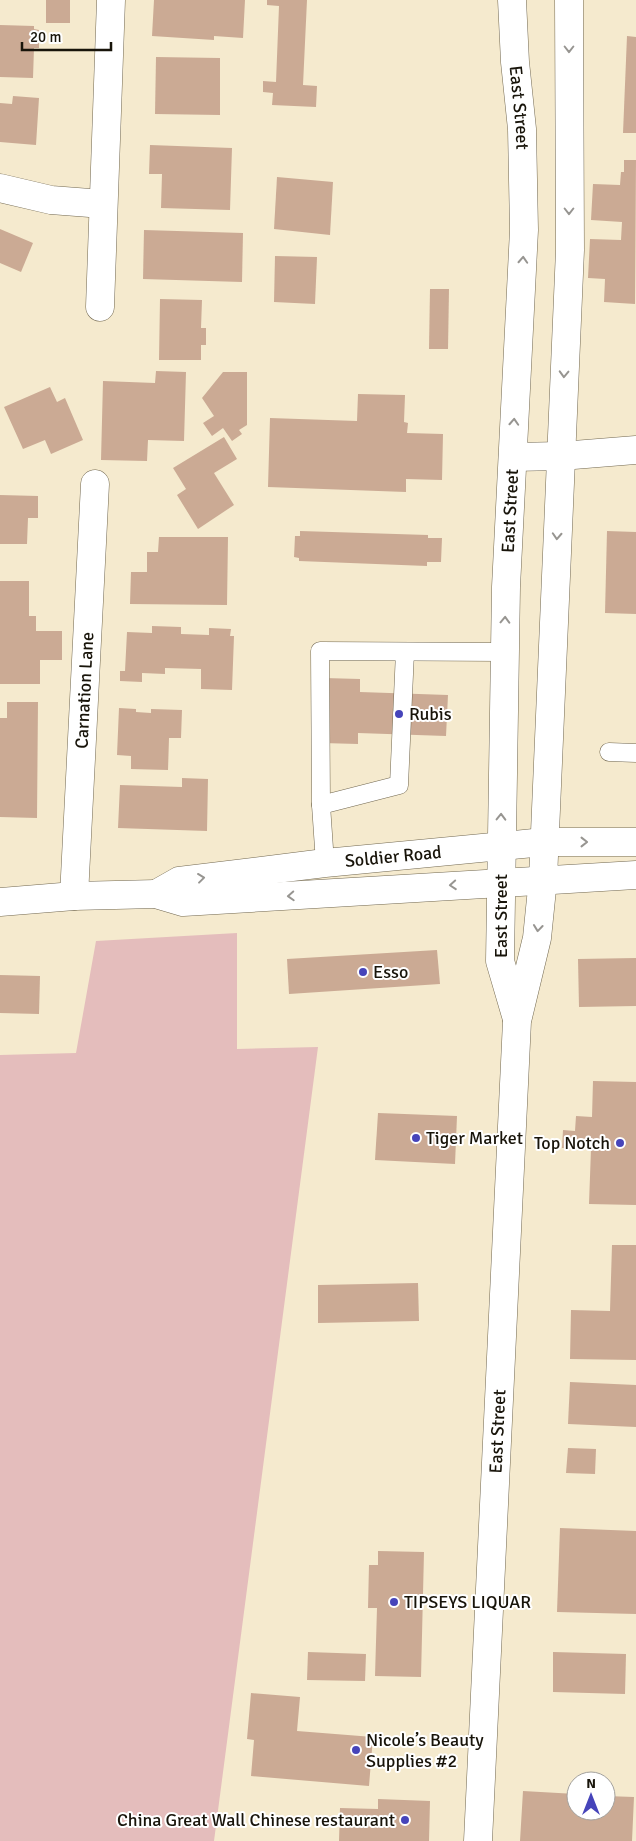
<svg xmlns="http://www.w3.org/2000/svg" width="636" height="1841" font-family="Signika,sans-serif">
<rect width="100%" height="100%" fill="#f5eace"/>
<path fill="#e4bdbc" d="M237,933v116l81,-2 -104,794h-214v-786l76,-2 20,-112z"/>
<g fill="#cbaa94">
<rect x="46" y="0" width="24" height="23"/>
<path d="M154,0h91l-2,38 -29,-2v4l-62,-4z"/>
<path d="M267,0h40l-4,85 14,1 -1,21 -44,-2 1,-12 -10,-1v-11l13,1 3,-76 -12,-1z"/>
<path d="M0,25l34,1v3l5,1v18h-5l-1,30 -33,-1z"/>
<path d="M627,36l9,1v96h-13z"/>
<path d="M156,57l64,1v57l-65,-1z"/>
<path d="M13,96l26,2 -3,47 -36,-3v-39l12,1z"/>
<path d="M150,145l82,3 -2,62 -69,-2 1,-34h-13z"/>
<path d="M624,160h12l-1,144 -31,-2 1,-23 -17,-1 2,-39 31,1 1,-18 -31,-2 2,-36 27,1 1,-13h3z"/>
<path d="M277,177l56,5 -3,53 -56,-6z"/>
<path d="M0,229l33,14 -12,29 -21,-9z"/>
<path d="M144,230l99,3 -1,49 -99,-3z"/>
<path d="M275,256l42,1 -2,47 -41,-2z"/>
<path d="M430,289h19l-1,60h-19z"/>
<path d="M160,299l42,1 -1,28h5v17h-5v15h-42z"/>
<path d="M156,371l30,1 -2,69 -36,-1 -1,21 -46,-1 2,-79 52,2z"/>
<path d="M223,372h24v53l-8,5 3,4 -10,7 -9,-13 -11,8 -9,-13 11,-7 -12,-18z"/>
<path d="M50,387l7,15 8,-4 18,42 -32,14 -6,-14 -22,9 -19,-42z"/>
<path d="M358,394l47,1 -1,27 4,1 -1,10 36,1 -1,46 -36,-1v13l-138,-5 2,-69 87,3z"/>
<path d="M224,437l13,22 -23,14 20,32 -36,24 -21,-34 9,-6 -13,-21z"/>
<path d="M0,495l38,1v22h-10l-1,26h-27z"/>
<path d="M300,531l128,4v3h14l-1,24h-14v4l-128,-5v-3l-5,-1 1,-21h5z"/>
<path d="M607,531l29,1v82l-31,-1z"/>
<path d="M159,537h69l-1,68 -97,-1 1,-32h16v-20h11z"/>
<path d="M0,581h29v35h7v15h26v29h-22v24h-40z"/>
<path d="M152,626l29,1v7l28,1v-7l22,1 -1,7h4l-2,54 -31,-1v-20l-36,-1v6l-23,-1v9l-22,-1v-10h5l2,-39 25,1z"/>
<path d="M324,678l36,1v13l88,3 -2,41 -88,-3v11l-36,-1z"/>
<path d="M7,702h31l-1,116 -37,-1v-99h7z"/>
<path d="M119,708l17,1v3l15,1v-4l31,1 -1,28h-12l-1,32 -37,-1v-13l-14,-1z"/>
<path d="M182,778l26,1 -1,52 -89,-3 2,-43 62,2z"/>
<path d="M437,950l3,34 -151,10 -2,-35z"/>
<path d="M636,958v48l-57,1 -1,-48z"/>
<path d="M0,975l40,1 -1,38 -39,-1z"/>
<path d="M593,1081l43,1v123l-47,-1 2,-55 -29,-1 1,-18 12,1 1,-15 16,1z"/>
<path d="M378,1113l79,3 -2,48 -80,-4z"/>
<path d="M612,1245h24v115l-66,-1 1,-49 39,1z"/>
<path d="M418,1283l1,38 -101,2v-38z"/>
<path d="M570,1382l66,3v42l-68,-3z"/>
<path d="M568,1448l28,1 -1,25 -29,-1z"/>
<path d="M560,1528l76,3v83l-79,-2z"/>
<path d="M378,1551l46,1 -3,125 -46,-1 2,-68h-9l1,-43h9z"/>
<path d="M308,1652l58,2 -1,27 -58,-1z"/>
<path d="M553,1652l73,2 -1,40 -72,-2z"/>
<path d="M251,1693l49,4 -3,34 76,6 -4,49 -118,-10 3,-36 -7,-1z"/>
<path d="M523,1791l53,3v17h30v-15l28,1 -2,44h-112z"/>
<path d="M378,1799l52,2 -1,40h-90l1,-33 38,1z"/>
</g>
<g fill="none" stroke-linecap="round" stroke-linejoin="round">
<defs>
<g id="lane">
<path d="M609,752l27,1"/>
<path d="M321,805l78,-20 6,-133"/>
<path d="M325,863l-4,-58 -1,-154 184,1"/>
</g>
<g id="street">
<path d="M0,188l51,12 52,4"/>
<path d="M100,307l11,-307"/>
<path d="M561,456l75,-6"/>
<path id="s1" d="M74,896l21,-412"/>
</g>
<g id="secondary">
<path id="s2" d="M512,0l3,62 7,67 2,101 -18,357 -6,374 17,58"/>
<path d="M513,457l48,-1"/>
<path id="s3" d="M156,894l23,-13 146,-18 219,-21h92"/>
<path d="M0,902l74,-6 82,-2 27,8 453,-27"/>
<path id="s4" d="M478,1841l39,-820 20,-83 6,-59 27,-629 -1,-250"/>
</g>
</defs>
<use href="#lane" stroke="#726850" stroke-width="19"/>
<use href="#street" stroke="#726850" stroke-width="29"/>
<use href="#secondary" stroke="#726850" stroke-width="29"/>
<use href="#lane" stroke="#fff" stroke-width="18"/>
<use href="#street" stroke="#fff" stroke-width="28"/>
<use href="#secondary" stroke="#fff" stroke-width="28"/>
</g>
<defs><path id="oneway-chevron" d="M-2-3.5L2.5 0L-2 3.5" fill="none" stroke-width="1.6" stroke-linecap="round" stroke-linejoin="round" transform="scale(1.25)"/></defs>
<g stroke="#979591">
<use href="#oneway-chevron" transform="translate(569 49) rotate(90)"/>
<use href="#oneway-chevron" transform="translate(569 211) rotate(90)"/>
<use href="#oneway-chevron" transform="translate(523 260) rotate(-87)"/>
<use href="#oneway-chevron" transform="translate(564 374) rotate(92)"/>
<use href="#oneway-chevron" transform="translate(514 422) rotate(-87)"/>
<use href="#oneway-chevron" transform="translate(557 536) rotate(93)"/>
<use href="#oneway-chevron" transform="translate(505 620) rotate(-88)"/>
<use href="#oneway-chevron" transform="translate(501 817) rotate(-89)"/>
<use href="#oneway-chevron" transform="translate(584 842)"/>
<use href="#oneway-chevron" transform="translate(201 878) rotate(-7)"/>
<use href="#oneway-chevron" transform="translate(453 885) rotate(176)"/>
<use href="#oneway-chevron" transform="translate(291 896) rotate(177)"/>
<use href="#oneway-chevron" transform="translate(538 928) rotate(96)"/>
</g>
<g fill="#4644ba" stroke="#fff" stroke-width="2">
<circle cx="399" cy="714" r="5"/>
<circle cx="363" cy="972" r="5"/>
<circle cx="416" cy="1138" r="5"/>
<circle cx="620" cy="1143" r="5"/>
<circle cx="394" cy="1602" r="5"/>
<circle cx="356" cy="1750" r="5"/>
<circle cx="405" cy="1820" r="5"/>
</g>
<g text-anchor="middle" stroke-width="4" stroke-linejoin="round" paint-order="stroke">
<g font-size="18" fill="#18140a" stroke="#fff">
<text dy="6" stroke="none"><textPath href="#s2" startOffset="108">East Street</textPath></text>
<text transform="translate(510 511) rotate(-87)" y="6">East Street</text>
<text dy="6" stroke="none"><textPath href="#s1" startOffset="206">Carnation Lane</textPath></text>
<text dy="6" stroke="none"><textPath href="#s3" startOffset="242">Soldier Road</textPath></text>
<text transform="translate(501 916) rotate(-90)" y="6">East Street</text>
<text dy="6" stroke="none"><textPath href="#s4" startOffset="410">East Street</textPath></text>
</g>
<g font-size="18" fill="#18140a" stroke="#fff" text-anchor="start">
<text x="409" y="720">Rubis</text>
<text x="373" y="978">Esso</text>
<text x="426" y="1144">Tiger Market</text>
<text x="610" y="1149" text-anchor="end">Top Notch</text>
<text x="404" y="1608">TIPSEYS LIQUAR</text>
<text x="366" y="1746">Nicole’s Beauty<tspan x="366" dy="21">Supplies #2</tspan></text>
<text x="395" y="1826" text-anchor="end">China Great Wall Chinese restaurant</text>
</g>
</g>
<g transform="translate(591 1796)"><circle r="24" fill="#ffffff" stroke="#a3a19d"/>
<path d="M0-4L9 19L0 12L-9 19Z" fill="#4644ba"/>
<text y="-8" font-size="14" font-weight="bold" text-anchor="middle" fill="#18140a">N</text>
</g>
<path d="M22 42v8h89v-8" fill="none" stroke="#18140a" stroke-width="2.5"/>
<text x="30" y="42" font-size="15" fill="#18140a" stroke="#ffffff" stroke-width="4" paint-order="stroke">20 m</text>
</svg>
